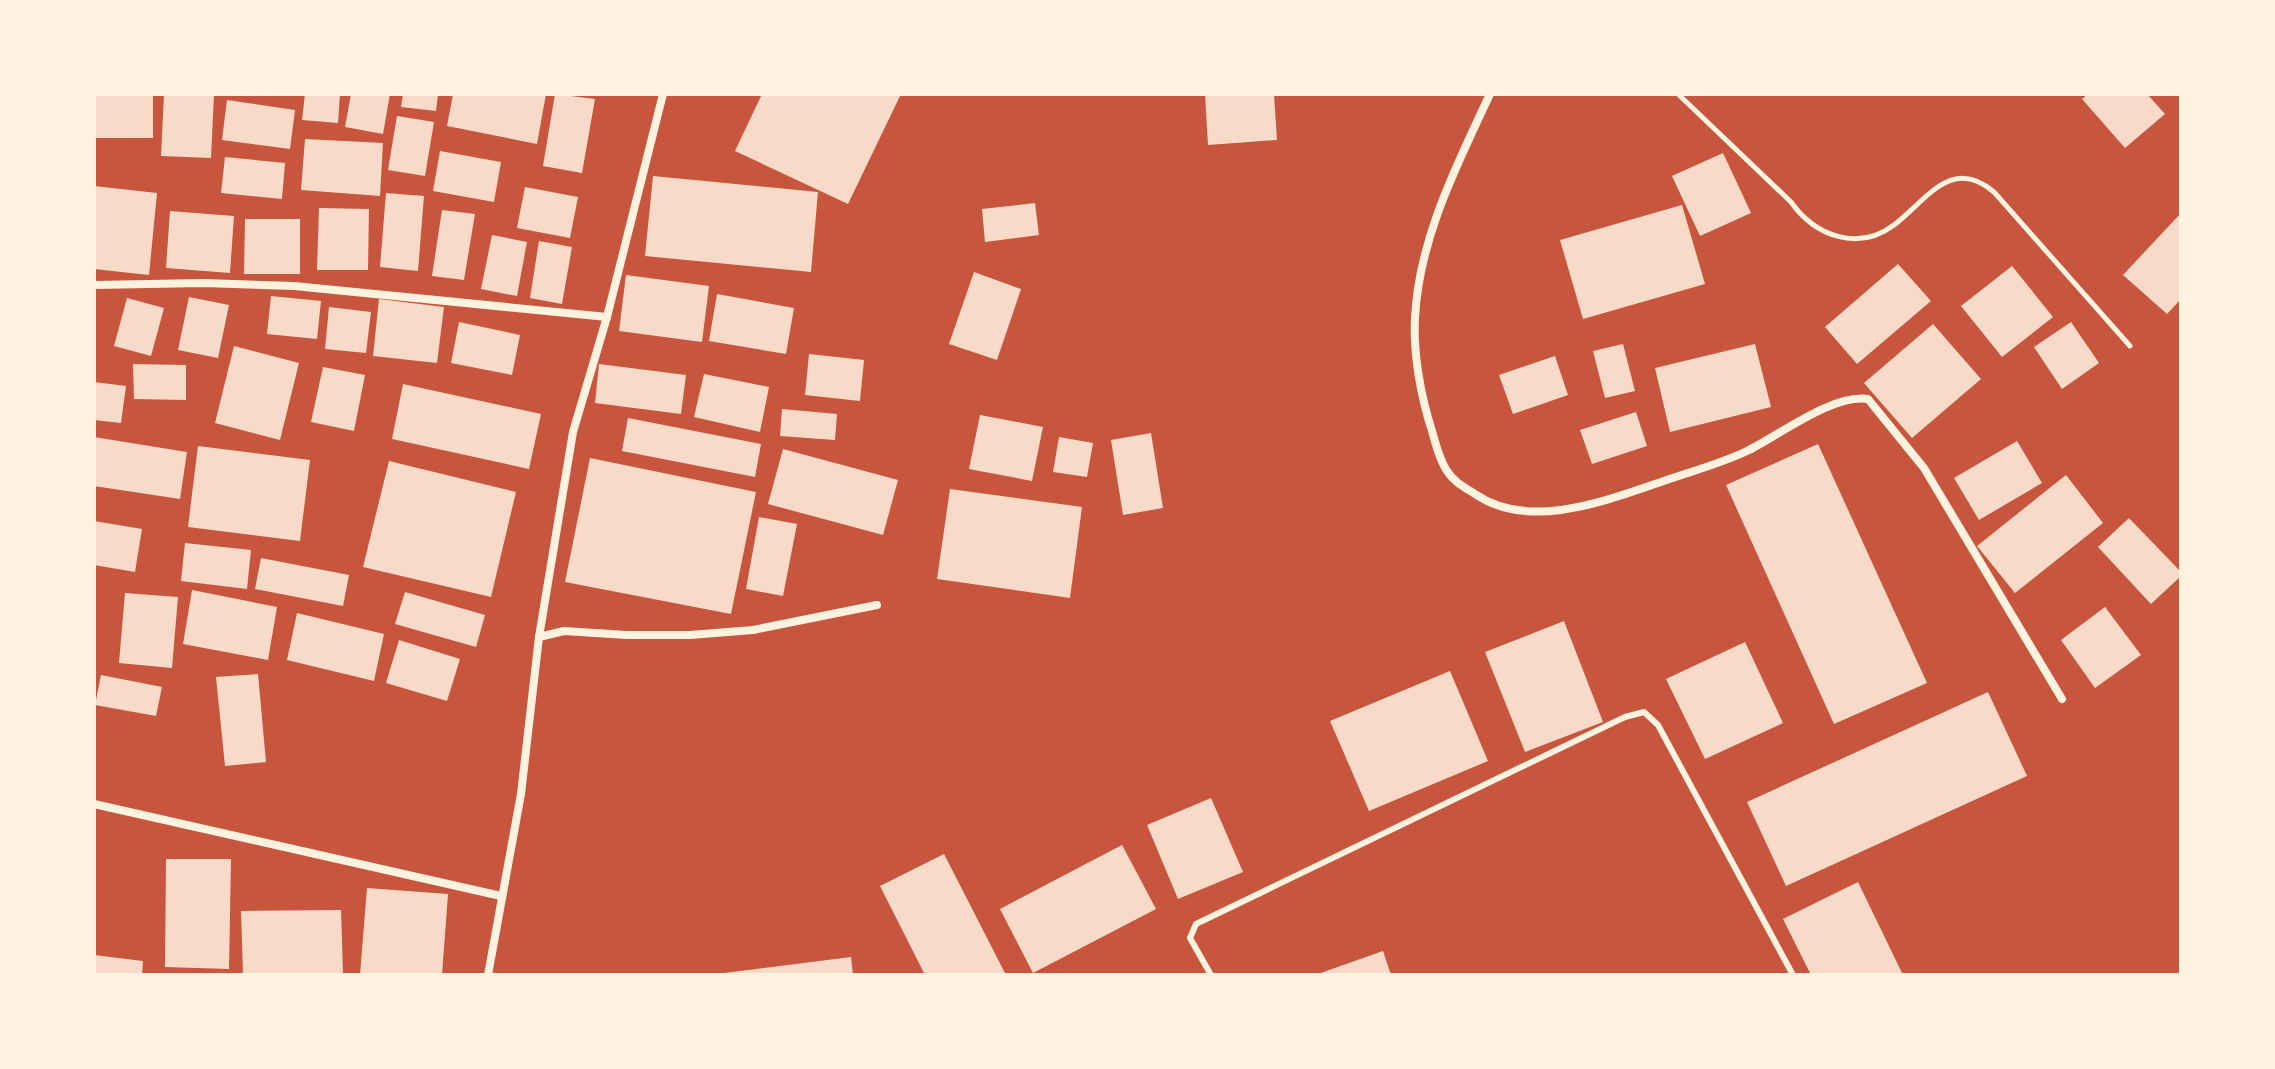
<svg xmlns="http://www.w3.org/2000/svg" width="2275" height="1069" font-family="'Libre Baskerville',serif">
<rect width="100%" height="100%" fill="#c8553d"/>
<g fill="#f7dbc8">
<rect x="94" y="94" width="59" height="44"/>
<path d="M164,94h50l-3,64 -50,-2z"/>
<path d="M305,94h35l-2,29 -36,-3z"/>
<path d="M351,94h39l-7,40 -38,-7z"/>
<path d="M403,94h35l-2,17 -35,-4z"/>
<path d="M453,94h93l-9,50 -90,-18z"/>
<path d="M555,94l40,5 -13,74 -39,-7z"/>
<path d="M762,94h139l-53,110 -113,-53z"/>
<path d="M1205,94h69l3,46 -69,5z"/>
<path d="M2088,94h59l18,20 -40,34 -43,-49z"/>
<path d="M227,100l68,10 -5,39 -68,-9z"/>
<path d="M397,116l37,6 -9,54 -37,-6z"/>
<path d="M305,139l78,4 -3,53 -79,-6z"/>
<path d="M440,151l61,11 -7,40 -61,-11z"/>
<path d="M1723,153l28,60 -51,23 -28,-60z"/>
<path d="M225,157l60,6 -3,36 -61,-6z"/>
<path d="M653,176l165,16 -7,80 -166,-16z"/>
<path d="M94,186l63,7 -8,82 -55,-6z"/>
<path d="M525,187l53,10 -8,41 -53,-10z"/>
<path d="M386,193l38,3 -6,75 -38,-4z"/>
<path d="M1035,203l4,32 -54,7 -3,-33z"/>
<path d="M1682,205l23,79 -122,35 -23,-79z"/>
<path d="M319,208l50,1 -1,61h-51z"/>
<path d="M442,210l33,4 -11,66 -32,-4z"/>
<path d="M170,211l64,5 -4,57 -64,-5z"/>
<path d="M2181,213v86l-14,15 -44,-39z"/>
<path d="M245,219h55v55h-56z"/>
<path d="M492,235l35,7 -10,54 -36,-7z"/>
<path d="M539,241l33,6 -10,57 -32,-6z"/>
<path d="M1898,264l33,37 -74,63 -32,-37z"/>
<path d="M2012,266l41,51 -51,40 -41,-51z"/>
<path d="M974,272l47,17 -24,71 -48,-16z"/>
<path d="M626,275l83,11 -7,56 -83,-11z"/>
<path d="M717,294l77,14 -8,46 -77,-13z"/>
<path d="M271,296l50,5 -4,38 -50,-5z"/>
<path d="M189,297l40,8 -11,53 -40,-8z"/>
<path d="M127,298l37,10 -13,48 -37,-10z"/>
<path d="M379,299l65,8 -7,56 -64,-7z"/>
<path d="M329,307l42,5 -5,41 -41,-4z"/>
<path d="M459,322l61,13 -8,40 -61,-12z"/>
<path d="M2071,322l28,41 -37,26 -28,-42z"/>
<path d="M1933,324l48,55 -69,59 -48,-55z"/>
<path d="M1623,344l12,47 -30,7 -12,-47z"/>
<path d="M1755,344l16,63 -101,25 -15,-64z"/>
<path d="M234,346l65,17 -19,77 -65,-17z"/>
<path d="M809,354l55,6 -4,41 -55,-6z"/>
<path d="M1555,356l13,39 -55,19 -14,-39z"/>
<path d="M133,364l53,1v35l-52,-1z"/>
<path d="M599,364l87,11 -5,39 -86,-11z"/>
<path d="M323,367l42,8 -11,56 -43,-9z"/>
<path d="M704,374l65,13 -9,45 -66,-15z"/>
<path d="M94,382l32,4 -5,37 -27,-3z"/>
<path d="M403,384l138,30 -12,55 -137,-30z"/>
<path d="M782,409l55,5 -2,26 -55,-4z"/>
<path d="M1636,412l11,34 -55,18 -12,-34z"/>
<path d="M980,415l63,12 -11,54 -63,-12z"/>
<path d="M628,418l133,26 -6,33 -133,-26z"/>
<path d="M1151,433l12,75 -40,7 -12,-75z"/>
<path d="M94,437l93,15 -7,47 -86,-13z"/>
<path d="M1059,437l34,6 -6,34 -34,-5z"/>
<path d="M2017,441l25,42 -63,37 -25,-42z"/>
<path d="M1818,444l109,239 -93,41 -108,-239z"/>
<path d="M198,446l112,14 -10,81 -112,-14z"/>
<path d="M783,449l115,31 -15,55 -115,-31z"/>
<path d="M590,458l166,34 -25,122 -166,-32z"/>
<path d="M389,461l127,31 -25,105 -128,-30z"/>
<path d="M2066,475l37,48 -88,70 -38,-47z"/>
<path d="M950,489l132,18 -12,91 -133,-19z"/>
<path d="M759,517l38,7 -14,72 -37,-7z"/>
<path d="M2129,518l52,54v4l-30,28 -53,-57z"/>
<path d="M94,521l48,8 -7,43 -41,-7z"/>
<path d="M185,543l66,7 -4,39 -66,-8z"/>
<path d="M261,558l88,17 -6,31 -88,-17z"/>
<path d="M192,590l85,17 -9,53 -85,-16z"/>
<path d="M405,592l80,23 -9,32 -81,-23z"/>
<path d="M125,593l53,4 -6,71 -53,-5z"/>
<path d="M2105,607l36,48 -46,33 -34,-48z"/>
<path d="M297,613l87,21 -10,47 -87,-21z"/>
<path d="M1564,621l39,101 -78,30 -40,-100z"/>
<path d="M399,640l61,19 -13,42 -61,-18z"/>
<path d="M1745,642l38,81 -78,36 -39,-80z"/>
<path d="M1450,671l38,90 -119,50 -39,-90z"/>
<path d="M258,674l8,88 -41,4 -9,-89z"/>
<path d="M101,675l61,12 -6,29 -61,-11z"/>
<path d="M1988,692l39,84 -241,110 -39,-84z"/>
<path d="M1211,798l32,74 -65,27 -31,-74z"/>
<path d="M1122,845l34,64 -123,64 -33,-64z"/>
<path d="M944,854l62,121h-81l-45,-89z"/>
<path d="M166,859h65l-2,110 -64,-2z"/>
<path d="M1858,882l45,93h-92l-28,-56z"/>
<path d="M367,888l81,6 -6,81h-82z"/>
<path d="M341,910l2,63 -100,2 -2,-64z"/>
<path d="M1383,951l8,24h-76z"/>
<path d="M94,955l49,6 -1,14h-48z"/>
<path d="M851,957l2,18h-129v-2z"/>
</g>
<g fill="none" stroke-linecap="round" stroke-linejoin="round">
<path stroke="#fff3e0" stroke-width="5" d="M1678,94l113,108c24,34 67,50 103,23 32,-24 57,-70 100,-33l136,154"/>
<path stroke="#fff3e0" stroke-width="6" d="M1211,975l-21,-37 6,-14 429,-207 19,-5 14,13 135,250"/>
<g stroke="#fff3e0" stroke-width="8">
<path d="M1490,94c-33,71 -71,144 -75,224 -2,36 6,79 17,113 4,14 7,28 15,40 7,11 17,16 28,23 54,37 130,7 186,-12 28,-10 59,-18 86,-31 33,-16 85,-57 121,-52l56,69 138,231"/>
<path d="M94,285l110,-2 90,3 313,31"/>
<path d="M539,637l25,-6 63,4h63l63,-5 124,-25"/>
<path d="M94,804l407,92"/>
<path d="M488,975l33,-181 18,-157 34,-205 34,-115 56,-223"/>
</g>
</g>
<rect width="2275" height="1069" fill="none" stroke="#fff3e0" stroke-width="192"/>
</svg>
